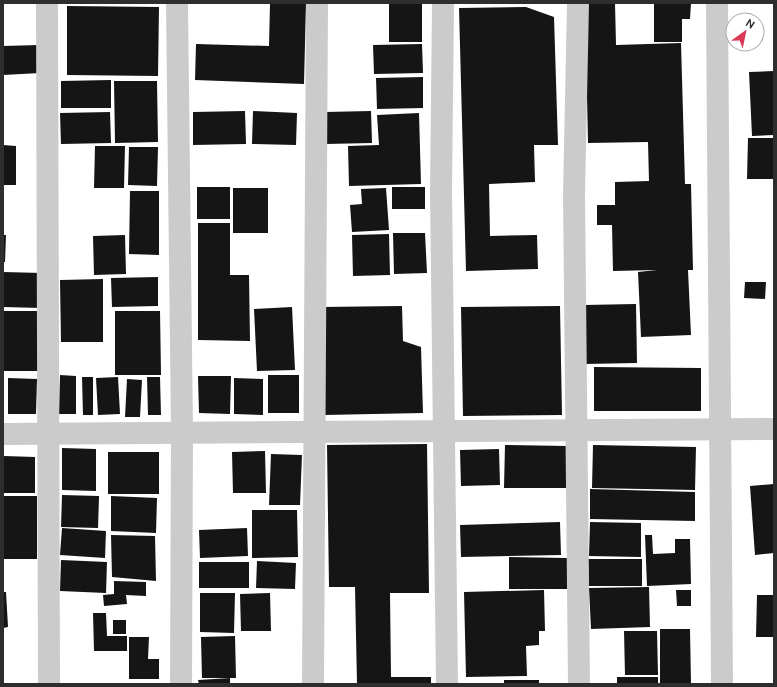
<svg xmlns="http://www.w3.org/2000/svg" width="777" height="687" font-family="Ubuntu,sans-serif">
<rect width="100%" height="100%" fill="#fff"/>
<g fill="#151515">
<path d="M270,3h36l-2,81 -109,-4 1,-36 73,2z"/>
<rect x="389" y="3" width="33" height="39"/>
<path d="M585,3h30l1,42 65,-2 4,141h6l2,86h-5l3,65 -50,2 -3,-65 19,-2 -44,1 -1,-46h-15v-20h18v-23l34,-1 -1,-39 -60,1z"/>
<path d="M654,3h37l-1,16h-8v23h-28z"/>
<path d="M67,6l92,1 -1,69 -91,-1z"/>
<path d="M526,7l28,10 4,128h-24l1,37 -46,2 1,52 47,-1 1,34 -72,2 -7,-263z"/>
<path d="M422,44l1,29 -49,1 -1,-29z"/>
<path d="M39,45l1,28 -37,2v-29z"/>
<path d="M774,71v64l-22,1 -3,-64z"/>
<path d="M423,77v31l-46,1 -1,-31z"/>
<path d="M111,80v28h-50v-27z"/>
<path d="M114,81h43l1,61 -43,1z"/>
<path d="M245,111l1,33 -53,1v-33z"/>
<path d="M253,111l44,2 -1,32 -44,-1z"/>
<path d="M371,111l1,32 -47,1v-32z"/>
<path d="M110,112l1,31 -50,1 -1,-31z"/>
<path d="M419,113l2,71 -72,2 -1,-40 31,-1 -2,-30z"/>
<path d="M748,138h26v41h-27z"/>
<path d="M3,145l13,1v39h-13z"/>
<path d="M95,146h30l-1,42h-30z"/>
<path d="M129,147h29l-1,39 -29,-1z"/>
<rect x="197" y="187" width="33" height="32"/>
<rect x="392" y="187" width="33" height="22"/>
<rect x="233" y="188" width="35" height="45"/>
<path d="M386,188l3,42 -37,2 -2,-27 12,-1 -1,-15z"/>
<path d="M130,191h29v64l-30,-1z"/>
<path d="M198,223h32v52h19l1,66 -52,-1z"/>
<path d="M393,233h32l2,40 -33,1z"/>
<path d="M389,234l1,41 -37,1 -1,-41z"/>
<path d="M3,235h3l-1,27h-2z"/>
<path d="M125,235l1,39 -32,1 -1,-39z"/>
<path d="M3,272l39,1 -1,35 -38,-1z"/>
<path d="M158,277v29l-46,1 -1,-29z"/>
<path d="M103,279v63h-42l-1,-62z"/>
<path d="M745,282h21l-1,17 -21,-1z"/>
<path d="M636,304l1,59 -52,1 -1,-59z"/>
<path d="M402,306l1,35 18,6 2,66 -99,2 -3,-108z"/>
<path d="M560,306l2,109 -99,1 -2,-109z"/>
<path d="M292,307l3,63 -38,1 -3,-62z"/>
<path d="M3,311h37l-1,60h-36z"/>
<path d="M115,311h45l1,64h-46z"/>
<path d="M594,367l107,1v43h-107z"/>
<path d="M60,375l16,1v38h-17z"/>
<rect x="268" y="375" width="31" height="38"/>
<path d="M198,376h33l-1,38 -31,-1z"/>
<path d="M82,377h11v38h-10z"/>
<path d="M118,377l2,37 -22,1 -2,-37z"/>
<path d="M147,377h13l1,38h-13z"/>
<path d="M8,378l29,1 -1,35h-28z"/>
<path d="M234,378l29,1v36l-29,-1z"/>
<path d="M127,379l15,1 -2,37h-15z"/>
<path d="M427,444l2,149h-39l1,84h40v7h-74l-2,-97h-26l-2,-142z"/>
<path d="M505,445l62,1 -1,42h-62z"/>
<path d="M593,445l103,2 -1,43 -103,-2z"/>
<path d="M62,448l34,1v42l-34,-1z"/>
<path d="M499,449l1,36 -39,1 -1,-36z"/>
<path d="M265,451l1,42h-33l-1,-41z"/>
<rect x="108" y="452" width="51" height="42"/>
<path d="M271,454l31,1 -2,50h-31z"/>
<path d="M4,456l31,1v36h-32z"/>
<path d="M774,484v69l-19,2 -5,-69z"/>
<path d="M590,489l105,3v29l-105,-2z"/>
<path d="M62,495l37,1 -1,32 -37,-1z"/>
<rect x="3" y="496" width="34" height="63"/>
<path d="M111,496l46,2 -1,35 -45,-2z"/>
<path d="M252,510h45l1,47 -46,1z"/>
<path d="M560,522l1,33 -100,2 -1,-32z"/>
<path d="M590,522l51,1v34l-52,-1z"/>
<path d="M62,528l44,3 -1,27 -45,-3z"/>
<path d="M247,528l1,28 -48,2 -1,-28z"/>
<path d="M111,535l44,1 1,45 -44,-4z"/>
<path d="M645,535h7l1,19 22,-1v-14h15l1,45 -44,2z"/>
<path d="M509,557l58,1v31h-58z"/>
<path d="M588,559h54v27h-53z"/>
<path d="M61,560l46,2 -1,31 -46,-2z"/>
<path d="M257,561l39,2 -1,26 -39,-1z"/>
<rect x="199" y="562" width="50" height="26"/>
<path d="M114,581l32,1v14l-20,-1 1,9 -23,2 -1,-11 11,-1z"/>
<path d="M649,587l1,40 -59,2 -2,-41z"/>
<path d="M544,590l1,41h-6v14l-13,1 1,30 -61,1 -2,-85z"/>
<path d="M676,590h15v16h-14z"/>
<path d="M3,592h3l2,35 -5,1z"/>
<path d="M200,593h35l-1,40 -34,-1z"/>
<path d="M270,593l1,38h-30l-1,-37z"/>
<path d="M757,595h17v42h-18z"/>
<path d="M93,613h13l1,23h20v15h-33z"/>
<rect x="113" y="620" width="13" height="14"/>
<path d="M660,629h30l1,55h-31z"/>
<path d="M624,631h33l1,44h-33z"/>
<path d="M235,636l1,42h-34l-1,-41z"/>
<path d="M129,637h20l-1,22h11v20h-30z"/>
<rect x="617" y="677" width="41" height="7"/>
<path d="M230,678v6h-31l-1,-4z"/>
<rect x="504" y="680" width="35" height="4"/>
</g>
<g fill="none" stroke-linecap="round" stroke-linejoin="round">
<g stroke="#cbcbcb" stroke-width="22">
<path d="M47,3l2,681"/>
<path d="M177,3l5,429 -1,252"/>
<path d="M443,3l-2,189 6,492"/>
<path d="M578,3l-4,191 5,490"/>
<path d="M717,3l5,681"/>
<path d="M3,434l771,-5"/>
<path d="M313,684l4,-681"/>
</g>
</g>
<rect width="777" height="687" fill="none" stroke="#2e2e2e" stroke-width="8"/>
<g transform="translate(745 32) rotate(33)"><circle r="19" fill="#ffffff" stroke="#ababab"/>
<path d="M0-3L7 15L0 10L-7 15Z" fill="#dc3856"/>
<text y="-6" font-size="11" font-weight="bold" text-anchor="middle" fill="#2e2e2e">N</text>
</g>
</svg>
